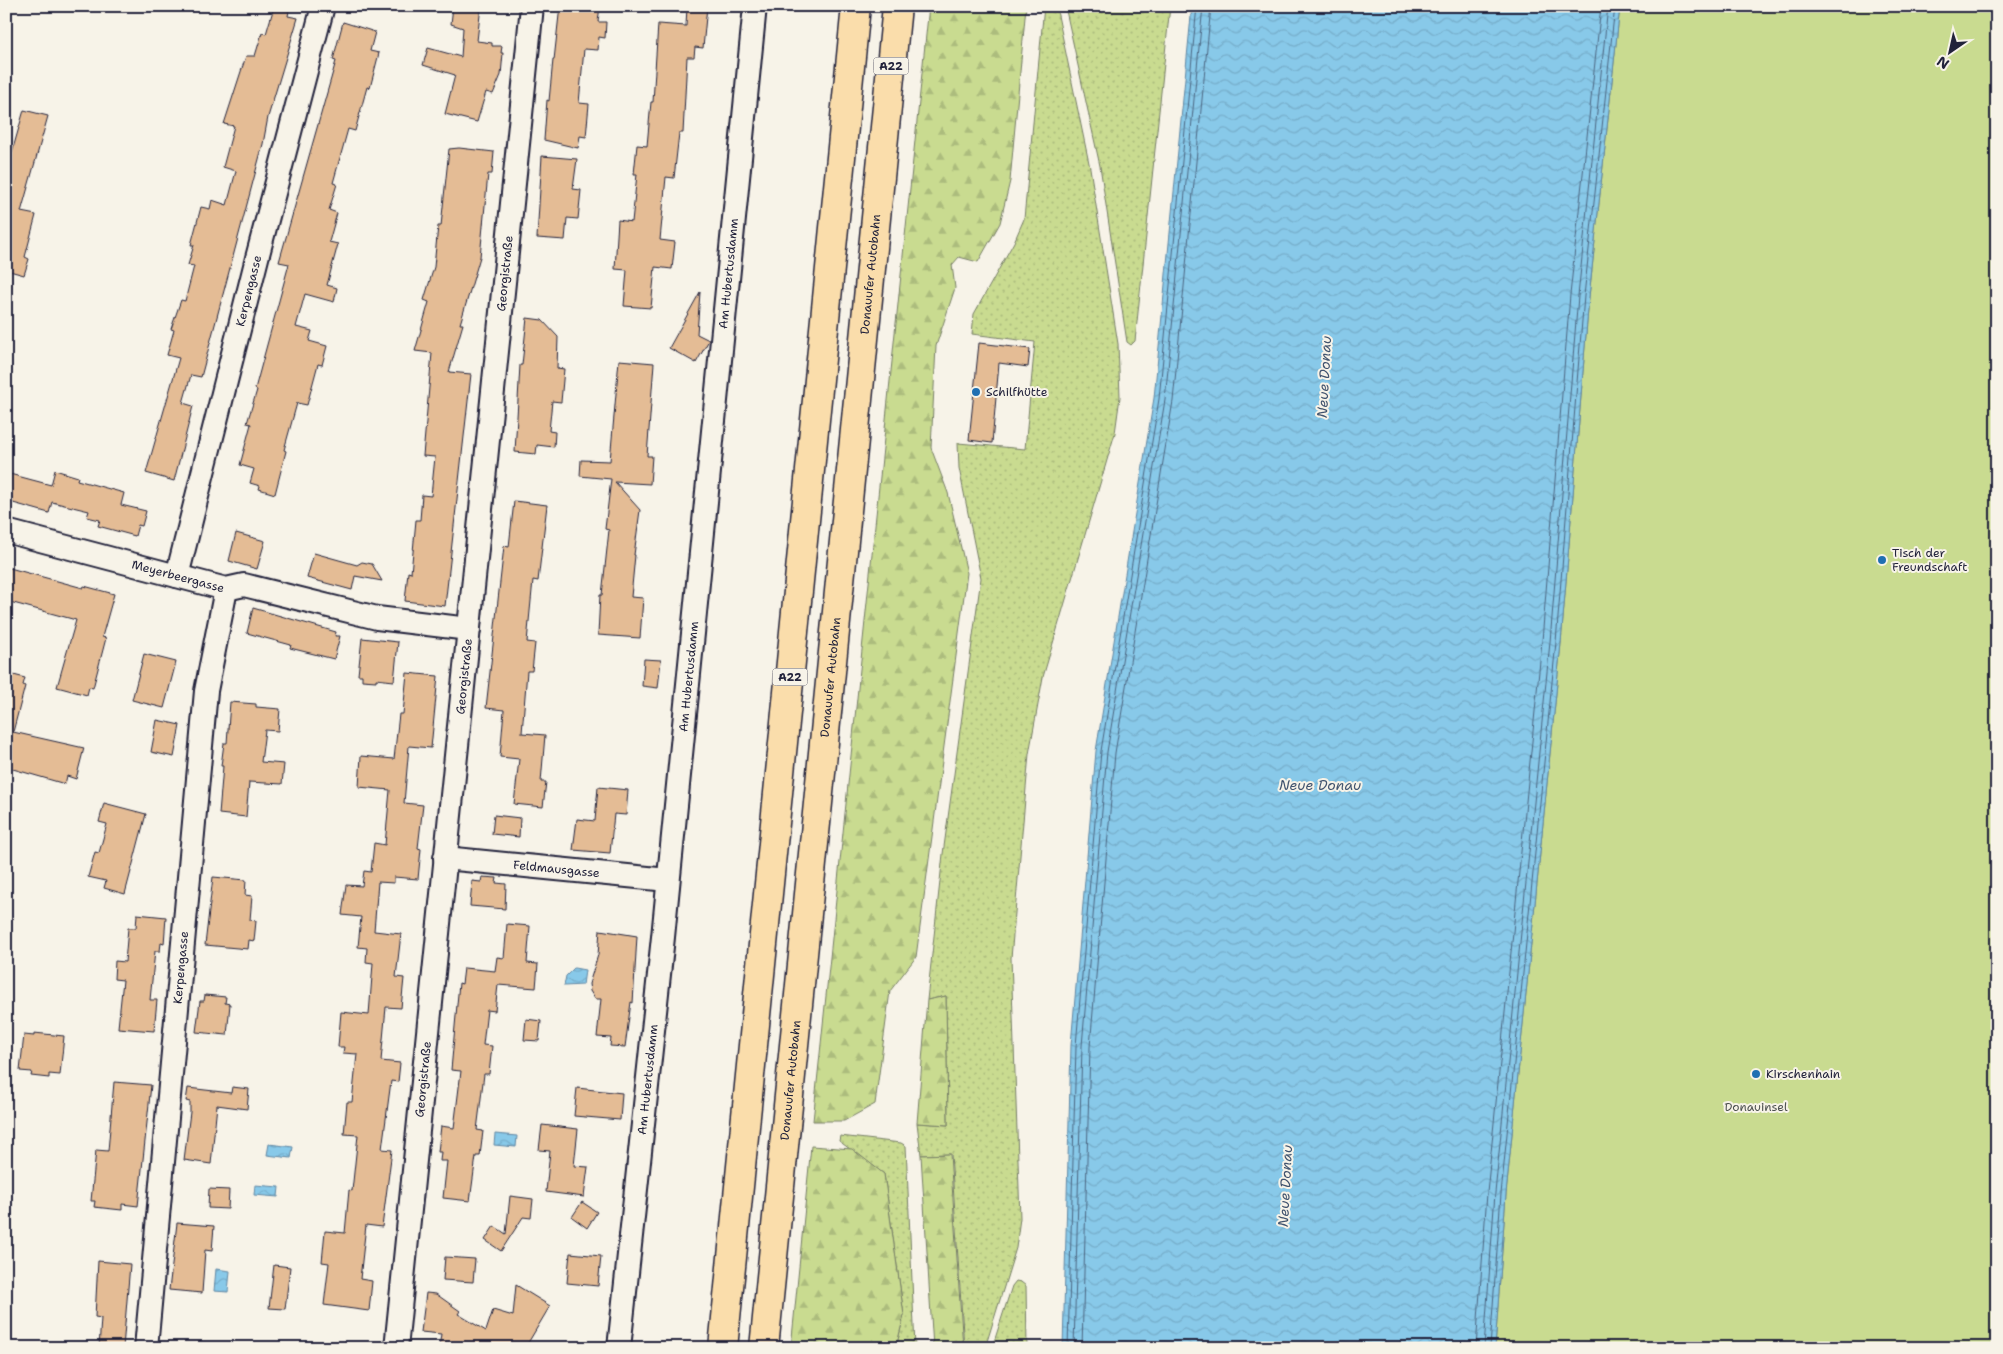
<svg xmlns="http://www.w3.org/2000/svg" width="2003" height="1354" font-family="'Shantell Sans',sans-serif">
<defs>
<pattern id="grass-dots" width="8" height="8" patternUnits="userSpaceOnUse" patternTransform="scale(1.25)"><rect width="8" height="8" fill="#c9db90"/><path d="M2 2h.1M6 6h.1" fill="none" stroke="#acbc7d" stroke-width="1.8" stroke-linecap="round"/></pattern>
<pattern id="forest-firs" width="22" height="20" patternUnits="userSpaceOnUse" patternTransform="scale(1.25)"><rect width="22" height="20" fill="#c9db90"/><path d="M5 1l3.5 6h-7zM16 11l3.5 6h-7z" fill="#acbc7d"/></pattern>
<pattern id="water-waves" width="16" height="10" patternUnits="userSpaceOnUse" patternTransform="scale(1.25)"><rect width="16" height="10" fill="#88c9e9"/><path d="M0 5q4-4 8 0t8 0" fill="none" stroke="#75acc9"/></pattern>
</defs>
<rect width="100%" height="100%" fill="#f7f3e8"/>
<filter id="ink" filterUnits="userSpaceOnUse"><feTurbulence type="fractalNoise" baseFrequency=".02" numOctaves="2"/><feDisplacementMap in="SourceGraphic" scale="10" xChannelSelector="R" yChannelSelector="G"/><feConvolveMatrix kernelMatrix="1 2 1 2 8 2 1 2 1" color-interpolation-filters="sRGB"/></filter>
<g filter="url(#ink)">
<g fill="url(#grass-dots)" stroke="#767e66">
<path d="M1044,6h12l34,162 28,176 2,53 -5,36 -72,244 -14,77 -18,204 9,260 -4,30 -31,100h-21l-13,-194 -30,1 -4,-32 31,2 -2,-129 -19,4 16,-146 38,-276 -22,-110 -1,-25 67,6 10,-107 -63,-8 2,-20 40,-72 10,-23z"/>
<path d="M1065,6h105l-35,335 -4,4 -4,-3 -27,-176z"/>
<path d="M840,1136l61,7 5,3 9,202h-19l8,-33 -20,-141 -45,-33z"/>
<path d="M1016,1281l5,1 5,4 1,62h-35l20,-62z"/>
</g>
<g fill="url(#forest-firs)" stroke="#767e66">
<path d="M929,6h97l-16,175 -10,42 -22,39 -19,-5 -7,8 3,23 -19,58 -5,102 17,45 19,80 -51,384 -26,34 -15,113 -31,17h-31z"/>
<path d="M946,996l2,129 -31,-2 10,-123z"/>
<path d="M811,1146l41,3 32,25 20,141 -8,33h-105z"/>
<path d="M950,1154l13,194h-30l-12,-193z"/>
</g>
<path fill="#c9db90" stroke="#767e66" d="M1620,6h377v1342h-502l11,-154 55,-551 28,-346z"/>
<g fill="url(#water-waves)" stroke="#5f86a3">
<path d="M1192,6h428l-31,291 -28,346 -55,551 -11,154h-432l8,-303 25,-294 58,-353z"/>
<path d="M574,968l11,2 -2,15 -19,1 2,-10z"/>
<path d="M495,1134l22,2 -1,11 -22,-2z"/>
<path d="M269,1144l24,3 -2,11 -24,-3z"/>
<path d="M255,1185l24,2 -1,10 -24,-2z"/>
<path d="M216,1269l14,2 -2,21 -14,-1z"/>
</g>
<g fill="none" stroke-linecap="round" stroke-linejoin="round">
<g stroke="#4b6581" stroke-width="1">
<path d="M1068,1348l8,-302 25,-295 58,-352 38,-393"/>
<path d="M1074,1348l8,-302 25,-294 58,-352 38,-394"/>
<path d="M1082,1348l8,-301 25,-294 58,-352 38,-395"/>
<path d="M1476,1348l11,-155 55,-552 28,-346 31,-289"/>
<path d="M1484,1348l11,-155 55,-551 28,-346 30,-290"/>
<path d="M1490,1348l11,-154 55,-552 28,-346 31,-290"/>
</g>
</g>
<g fill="#e4bc95" stroke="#22223b">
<path d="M453,6h28l-4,35 15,2v3h10l-1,7h2l-2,22 -8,19 -7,-2 -9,30 -32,-8 10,-39 -32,-10 5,-17 33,9 2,-29 -12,-4z"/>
<path d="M560,6h40l-2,16h8l-1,16 -6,-1 -1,13 -14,-1 -5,54 10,1 -3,33 -6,-1 -2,12 -34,-8 3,-40 2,1 4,-41h1z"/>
<path d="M687,6h20l-4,42 -8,-1 -1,10h-7l-4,76h-4l-5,45 -8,-1 -6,63 15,2 -3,27 -17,-2 -4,41 -27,-2 3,-36 -12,-1 3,-49 14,2 5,-48h-3l3,-29 10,1 4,-44h2l5,-78 28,2z"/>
<path d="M274,7l15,4 -1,5 10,2 -30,99 -5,27 -62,233 -10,-2 -8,28 10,3 -19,75 -28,-8 33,-115 -12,-3 7,-25 -3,-1 10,-29 4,1 9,-35 -6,-1 6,-20h-3l10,-38 9,2 2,-9 15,5 9,-34 -13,-4 11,-41 -10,-2 22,-68h9l7,-23 4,1z"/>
<path d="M343,22l32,10 -5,19 9,2 -9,35 -3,-1 -12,44 -7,-2 -15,54 4,1 -8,26 8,3 -8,29 9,2 -11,41 10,3 -3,14 -29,-8 -9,33 16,4 -3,10 18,5 -5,19 -4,-1 -11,41 -10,-2 -13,47 2,1 -11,43 -16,-5 1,-3 -10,-3 4,-14 -14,-4 11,-41 -4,-1 10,-33 -2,-1 34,-125 -10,-2 57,-201 -3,-1z"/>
<path d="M24,110l24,6 -27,96 15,3 -11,42 4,2 -5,16 -18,-5v-97z"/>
<path d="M459,148l35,4 -2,22h-4l-8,83 -20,67h3l-14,48 22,2 -26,232 -40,-5 3,-29 3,1 5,-53h4l2,-25 9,1 4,-39 -12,-1 9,-103 -17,-2 14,-49 -5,-2 10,-33 4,-41h3l8,-77z"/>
<path d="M542,156l35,3 -4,30 8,1 -3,29 -11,-1 -2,22 -28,-2z"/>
<path d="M700,292l-3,42 12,6 -13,23 -27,-15z"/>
<path d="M527,318l15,2 16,17 -1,31 7,1 -3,33 -9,-1 -3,30 6,1 -1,15 -17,-2 -1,9 -21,-2 5,-87h2z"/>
<path d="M979,343l51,6 -2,18 -29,-4 -7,80 -23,-3z"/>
<path d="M619,360l35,3 -7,93h5l-2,28 -35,-2 25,28 -6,45h1l-4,42 12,1 -3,40 -42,-3 2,-40h2l7,-65 -4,-1 6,-50 -31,-3 1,-16 29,1z"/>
<path d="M55,470l23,7 -1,3 47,13 -3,12 25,6 -4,15 -4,-1 -3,11 -37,-10 2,-6 -13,-3 2,-6 -37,-9 -3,11 -43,-12v-28l45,12z"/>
<path d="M514,501l33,4 -9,76 -5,-1 -6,62 8,1 -3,28h-5l-5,62 23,2 -4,47h5l-3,25 -29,-3 5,-45 -19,-2 4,-47 -18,-2 18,-162 5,1z"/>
<path d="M236,533l29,8 -8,28 -28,-8z"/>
<path d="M314,553l43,12 5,-3 10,2 10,17 -27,-5 -3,14 -45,-12z"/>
<path d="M6,567l77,21 1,-2 30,8 -12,43 4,1 -13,50 -4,-1 -2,8 -30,-8 19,-67 -70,-19z"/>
<path d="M253,608l83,24 -1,4h5l-6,23 -44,-11 1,-3 -44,-12z"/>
<path d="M362,638l36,4 -4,39 -18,-2v2l-14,-1v-5h-4z"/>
<path d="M144,654l32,8 -12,46 -32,-8z"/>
<path d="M644,659l17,1 -3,28 -16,-2z"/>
<path d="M6,673l19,5 -2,7 2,1 -12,46 71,16 -8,31 -9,-3 -2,8 -59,-17z"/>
<path d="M407,673l31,3 -7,72 -22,-2 -5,57 19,2 -5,43 3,1 -3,30 -24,-2v6l-16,-1 -4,49 27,3 -5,43 8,1 -3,30 -15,-1 -5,54 19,2 -2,19 -7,-1 -9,68 10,1 -10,77 -16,-2 -6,54 12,2 -3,30 -45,-6 5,-42 -7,-1 3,-31 20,2 4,-43 3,1 6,-56 -14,-1 3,-32h5l5,-48 -14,-1 1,-6h-6l3,-35 28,3 4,-52 -7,-1 1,-14 -9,-1 3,-30 -19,-2 4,-30 16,1 2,-15 7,1 3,-29 11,2 5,-55 -31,-3 2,-31 33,3 5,-45h4z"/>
<path d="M230,702l26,2v3l24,2 -2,22 -13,-1 -4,32 23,2 -2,20 -33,-2 -3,35 -27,-3 4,-48h-2l3,-23h3z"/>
<path d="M157,720l23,5 -6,32 -23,-5z"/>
<path d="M598,787l30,3 -2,25 -12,-1 -4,39 -37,-3 4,-31 18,2z"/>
<path d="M104,803l42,11 -21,80 -21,-6 2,-7 -18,-4 7,-25 4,1 8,-29 -8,-2z"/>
<path d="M494,815l26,3 -1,19 -27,-3z"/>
<path d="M213,877l33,3 -1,15 7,1 -2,24 6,1 -2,20 -5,-1 -1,9 -43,-4z"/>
<path d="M482,877l15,1 -1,5 10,1 -1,25 -35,-3 2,-25 9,1z"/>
<path d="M137,914l29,3 -2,27 -3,-1 -1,8h-5l-5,49h7l-3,31 -36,-3 5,-48 -9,-1 1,-18 10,1 3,-34h8z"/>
<path d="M507,924l23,2 -3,37 11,1 -2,24 -38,-3 -3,26 -8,-1 -4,35 9,1 -3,28h-5l-7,56 6,1 -3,25h-4l-6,45 -27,-3 4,-37h-7l1,-9h-3l3,-26 13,2 7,-57 -10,-1 8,-87 3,1 2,-16 31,3 2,-14 7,1z"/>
<path d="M600,930l37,6 -4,67 -2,-1 -6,45 -15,-1 1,-8 -14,-1 4,-38h-6l-5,-8 -1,-7 9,-29z"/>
<path d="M205,995l21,2 -1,6 5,1 -3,31 -31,-3 4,-31h4z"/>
<path d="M526,1019l15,2 -2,20 -15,-1z"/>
<path d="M34,1033l30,3 -4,39 -11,-1v4l-18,-2 1,-4 -12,-1 4,-36 10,1z"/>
<path d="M114,1082l37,3 -13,121 -16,-2v6l-28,-3 1,-6h-4l5,-51 12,1z"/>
<path d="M232,1087l17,2 -2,20 -30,-4 -6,59 -27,-4 6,-48v-10l-4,-1 2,-13 43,5z"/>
<path d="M577,1088l45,5 -2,27 -46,-4z"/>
<path d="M542,1125l36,4 -4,37 14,1 -4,30 -38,-5 4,-41 -11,-1z"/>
<path d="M209,1189l20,1 -1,19 -20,-1z"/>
<path d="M510,1196l23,3 -2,19 -8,-1 -22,34 -16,-11 9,-14 12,8z"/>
<path d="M582,1202l15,10 -10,16 -15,-11z"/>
<path d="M177,1223l37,3 -2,25 -7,-1 -3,43 -33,-3z"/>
<path d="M570,1253l31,3 -3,30 -31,-3z"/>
<path d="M445,1257l30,2 -2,23 -30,-2z"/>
<path d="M98,1261l32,3 -7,84h-24l2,-30 -6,-1z"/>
<path d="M274,1265l16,2 -5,42 -16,-1z"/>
<path d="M516,1285l34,21 -25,42h-86l2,-14 -20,-2 5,-39 10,1 24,17 -2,3 28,17 7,-21 20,6z"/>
</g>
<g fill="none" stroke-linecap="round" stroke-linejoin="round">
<defs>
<g id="minor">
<path id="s1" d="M6,531l220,58 18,-4 133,33 92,11"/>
<path id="s2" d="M177,576l80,-318 66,-252"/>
<path id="s3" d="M445,858l223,22"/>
<path id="s4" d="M146,1348l60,-657 20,-102"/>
<path id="s5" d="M396,1348l136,-1342"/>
<path id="s6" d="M619,1348l44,-411 92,-931"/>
</g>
<g id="highway">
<path d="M723,1348l133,-1342"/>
<path id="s7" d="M764,1348l133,-1342"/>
</g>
</defs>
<use href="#minor" stroke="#22223b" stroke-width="26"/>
<use href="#highway" stroke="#22223b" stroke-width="31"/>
<use href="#minor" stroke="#f7f3e8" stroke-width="22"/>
<use href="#highway" stroke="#faddab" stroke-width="28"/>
</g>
</g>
<g fill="#1f6fb2" stroke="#f7f3e8" stroke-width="2">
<circle cx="976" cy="392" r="5"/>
<circle cx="1882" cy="560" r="5"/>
<circle cx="1756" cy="1074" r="5"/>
</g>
<g text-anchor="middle" stroke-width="4" stroke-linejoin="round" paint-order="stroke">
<g fill="#f7f3e8" stroke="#62616f" stroke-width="1">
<rect x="873.5" y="57.5" width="35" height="17" rx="4"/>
<rect x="772.5" y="668.5" width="35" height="17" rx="4"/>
</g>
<g font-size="11" font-weight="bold" fill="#22223b">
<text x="891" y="70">A22</text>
<text x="790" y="681">A22</text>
</g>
<g font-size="12" fill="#22223b" stroke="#f7f3e8">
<text dy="4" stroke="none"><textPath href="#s5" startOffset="1080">Georgistraße</textPath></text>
<text dy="4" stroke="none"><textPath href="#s6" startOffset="1080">Am Hubertusdamm</textPath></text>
<text dy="4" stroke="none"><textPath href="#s7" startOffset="1079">Donauufer Autobahn</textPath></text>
<text dy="4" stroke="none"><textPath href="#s2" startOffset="294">Kerpengasse</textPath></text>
<text dy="4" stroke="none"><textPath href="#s1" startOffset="178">Meyerbeergasse</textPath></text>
<text dy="4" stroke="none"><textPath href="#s5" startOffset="675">Georgistraße</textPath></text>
<text dy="4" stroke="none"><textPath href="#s6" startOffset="675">Am Hubertusdamm</textPath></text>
<text dy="4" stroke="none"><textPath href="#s7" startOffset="674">Donauufer Autobahn</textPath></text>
<text dy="4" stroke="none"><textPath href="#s3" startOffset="112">Feldmausgasse</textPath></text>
<text dy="4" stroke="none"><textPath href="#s4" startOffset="382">Kerpengasse</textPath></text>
<text dy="4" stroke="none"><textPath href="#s5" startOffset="270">Georgistraße</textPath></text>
<text dy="4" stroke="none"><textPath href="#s6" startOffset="270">Am Hubertusdamm</textPath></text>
<text dy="4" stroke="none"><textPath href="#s7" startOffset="269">Donauufer Autobahn</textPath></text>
</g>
<g font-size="12" fill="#22223b" stroke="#f7f3e8" text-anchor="start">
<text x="986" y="396">Schilfhütte</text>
<text x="1892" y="557">Tisch der<tspan x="1892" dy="14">Freundschaft</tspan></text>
<text x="1766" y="1078">Kirschenhain</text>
</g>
<g font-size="12" fill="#4c5050" stroke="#f7f3e8">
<text x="1756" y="1111">Donauinsel</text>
</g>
<g font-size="14" font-style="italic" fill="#41546f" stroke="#f7f3e8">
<text transform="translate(1324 377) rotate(-87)" y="5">Neue Donau</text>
<text x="1320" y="790">Neue Donau</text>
<text transform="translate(1285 1186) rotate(-87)" y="5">Neue Donau</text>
</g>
</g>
<rect width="2003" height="1354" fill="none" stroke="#f7f3e8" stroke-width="25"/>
<rect x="12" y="12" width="1978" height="1329" fill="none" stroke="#22223b" stroke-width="2" filter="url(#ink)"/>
<g transform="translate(1950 52) rotate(214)" stroke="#f7f3e8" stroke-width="4" paint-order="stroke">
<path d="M0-4L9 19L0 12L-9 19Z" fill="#22223b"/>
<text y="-8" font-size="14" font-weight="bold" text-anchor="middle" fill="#22223b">N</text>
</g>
</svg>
